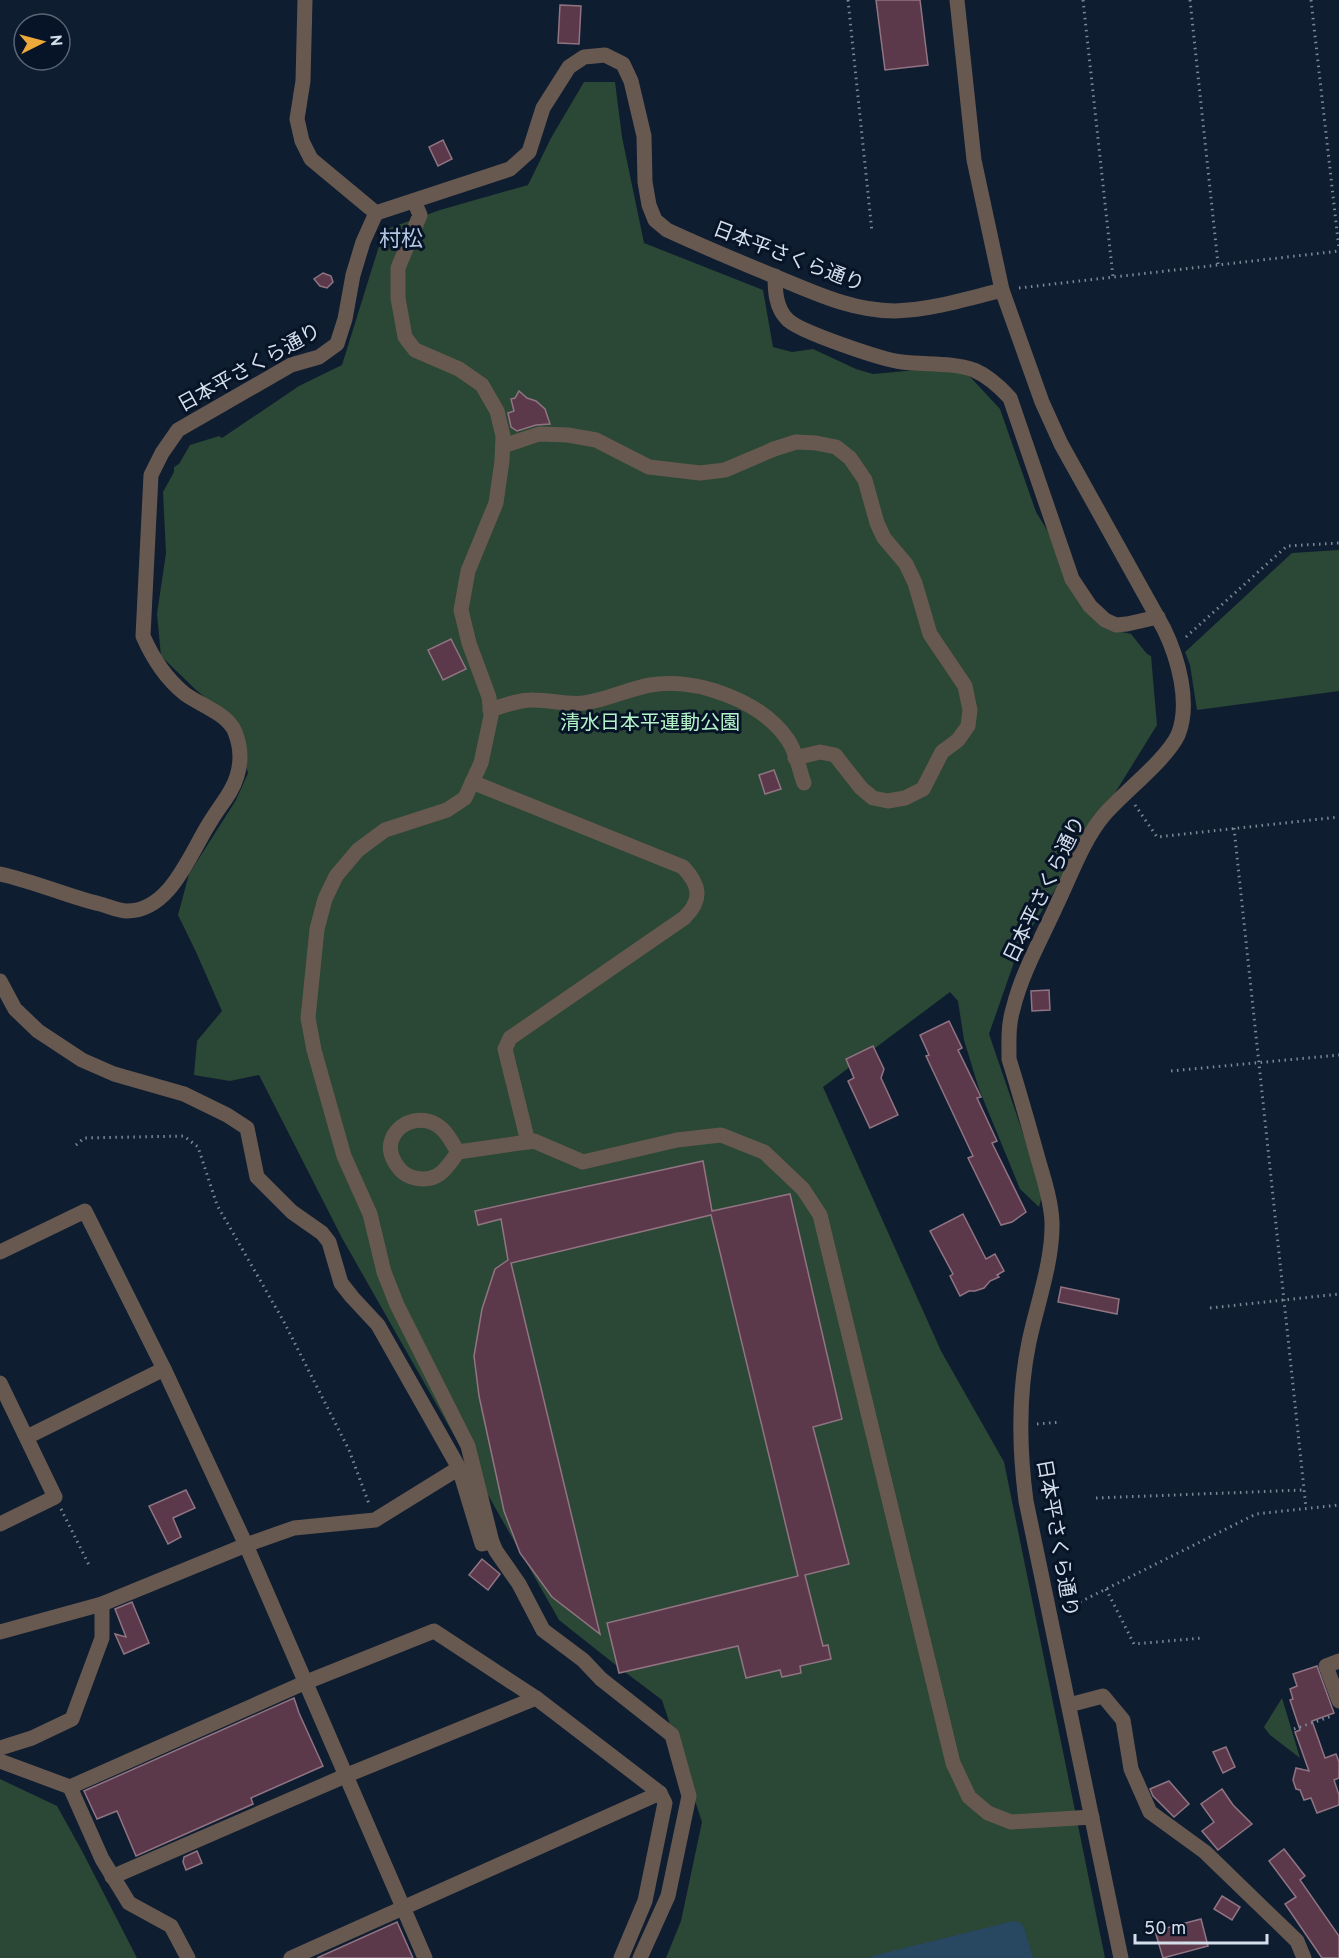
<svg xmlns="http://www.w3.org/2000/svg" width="1339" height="1958" font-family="Overpass,'Noto Sans JP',sans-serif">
<rect width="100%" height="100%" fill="#0f1d31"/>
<g fill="#2b4735">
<path d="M584,82h31l7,55 22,106 119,47 10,57 19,5 21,-3 43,20 17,5 87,-8 40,43 36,103 11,18 30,66 32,33 22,5 16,20 4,2 6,69 -138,223 -30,86 54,158 -4,15 -19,-18 -41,-100 -15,-49 -6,-39 -8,-9 -127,95 118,264 63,111 101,496h-439l15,-37 21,-99 -40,-122 -37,-28 -6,1 -2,-7 -58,-46 -217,-382 -83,-163 -29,6 -36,-6 3,-34 25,-30 -26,-59 -18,-37 11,-41 47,-74 12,-27 -14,-51 -39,-33 -34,-33 -4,-42 9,-61 -3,-61 11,-20v-5l5,-3 11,-19 29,-9 3,2 77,-52 43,-21 42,-135 56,-20 88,-25 23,-47z"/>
<path d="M1339,550v141l-142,19 -7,-45 -5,-13 107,-99z"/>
<path d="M1282,1698l18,60 -30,-23 -6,-8z"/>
<path d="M0,1779l57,27 25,45 55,107h-137z"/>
</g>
<path fill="#284760" d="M1013,1921l8,2 3,4 9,31h-162l1,-2z"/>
<g fill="#5b394b" stroke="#917482" stroke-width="1.5">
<path d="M876,0h44l8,65 -43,5z"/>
<path d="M560,5l21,1 -2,38 -21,-1z"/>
<path d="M443,140l9,19 -14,7 -9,-19z"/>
<path d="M323,273l8,3 2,6 -6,6 -7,-2 -6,-7z"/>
<path d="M519,391l8,7 9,3 9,8 5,15 -14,1 -19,6 -6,-4 -3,-14 6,-2 -3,-12 4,-1z"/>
<path d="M451,639l15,30 -23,11 -15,-30z"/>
<path d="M774,770l7,19 -16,5 -6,-19z"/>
<path d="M1049,990l1,20 -18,1 -1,-20z"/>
<path d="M949,1021l13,27 -4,2 23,47 -4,1 20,43 -5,2 34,69 -14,10 -11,3 -33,-67 5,-2 -47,-100 3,-1 -9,-20z"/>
<path d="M873,1046l11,23 -3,9 17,37 -28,13 -22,-47 6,-3 -8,-19z"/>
<path d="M703,1161l9,50 78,-17 52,225 -29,8 36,137 -44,11 18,71 5,-1 3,14 -31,7 1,7 -19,4 -2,-7 -34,8 -8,-32 -119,27 -12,-50 191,-47 -87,-361 -200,48 89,371 -48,-37 -32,-44 -16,-42 -25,-115 -5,-40 8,-47 13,-40 13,-9 -7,-41 -23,6 -3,-14z"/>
<path d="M963,1214l23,45 9,-5 9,17 -7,4 2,2 -9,4 -6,7 -9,3h-6l-9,5 -10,-20 3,-2 -23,-43z"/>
<path d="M1061,1287l58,12 -2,15 -59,-12z"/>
<path d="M186,1490l9,18 -22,10 8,19 -13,7 -19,-38z"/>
<path d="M482,1559l18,15 -12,16 -19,-15z"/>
<path d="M132,1602l17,41 -25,11 -9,-20 11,3 -11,-28z"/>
<path d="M1317,1666l17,47 -22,8 13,37 11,-4 3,8v16l-5,2 5,15v10l-22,8 -6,-15 -7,2 -4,-10 -4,-1 -3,-9 3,-12 13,3 -14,-39 5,-2 -10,-30 3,-1 -3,-10 7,-3 -4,-12z"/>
<path d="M294,1698l5,15 24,53 -72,32 2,6 -117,52 -19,-45 -20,8 -13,-28z"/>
<path d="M1226,1747l9,20 -12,6 -10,-21z"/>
<path d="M1169,1781l20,23 -15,13 -21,-21 -3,-7z"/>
<path d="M1222,1789l11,16 19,19 -34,26 -16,-19 12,-9 -13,-18z"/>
<path d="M1284,1849l21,27 -5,4 39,56v22h-17l-37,-54 11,-7 -27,-36z"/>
<path d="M197,1851l5,12 -16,7 -3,-8 1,-5z"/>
<path d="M1222,1896l18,11 -8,13 -18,-11z"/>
<path d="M1201,1919l7,27 -45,12 -8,-27z"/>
<path d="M397,1922l16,36h-96z"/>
</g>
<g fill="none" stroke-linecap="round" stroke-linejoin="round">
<g stroke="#7c8898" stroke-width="3" stroke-dasharray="1.5 4.5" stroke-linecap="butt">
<path d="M848,0l24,232"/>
<path d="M1083,0l30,277"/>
<path d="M1190,0l28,264"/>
<path d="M1311,0l28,249"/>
<path d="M1019,288l320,-37"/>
<path d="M1186,637l101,-91 52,-3"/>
<path d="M1135,805l22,32 182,-20"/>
<path d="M1234,828l72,680"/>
<path d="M1171,1071l168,-16"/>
<path d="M76,1145l8,-7 100,-2 14,11 19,58 67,117 65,128 20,54"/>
<path d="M1210,1308l129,-14"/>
<path d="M1037,1424l24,-2"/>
<path d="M1096,1498l208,-8"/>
<path d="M61,1509l28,56"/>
<path d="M1106,1589l28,55 68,-6"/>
<path d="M1064,1610l192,-96 83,-9"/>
<path d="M1294,1729l38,-13"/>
</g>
<g stroke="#685950" stroke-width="15">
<path d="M305,0l-2,81 -6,38 5,22 9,18 65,54"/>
<path d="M957,0l17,160 28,130"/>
<path d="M414,201l6,14 -22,53v30l7,39 10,13 44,19 23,16 15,26 6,25 -1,25 -6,42 -28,68 -7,39 8,33 20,54 2,19 -10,47 -16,35 -18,12 -62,20 -27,20 -22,26 -11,23 -8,30 -9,89 6,32 30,106 26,58 14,58 13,33 71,141 24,96 4,9 23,33 24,46 40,30 18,19 71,56 17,61 -21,100 -28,62"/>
<path d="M775,276c0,15 1,32 12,43 10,12 96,41 115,43 24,3 49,0 72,8 14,6 26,17 36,28l62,181 18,27 15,14 11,5 11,-1 31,-7"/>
<path d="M503,446l36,-12 29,1 28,5 53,27 51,6 25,-3 49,-21 22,-7 20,1 20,4 14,11 15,22 12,43 7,15 22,26 9,19 15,51 35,52 5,24 -2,16 -10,14 -16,12 -19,37 -18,9 -17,3 -15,-3 -12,-10 -26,-33 -15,-3 -25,6"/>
<path d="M490,710c13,-4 30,-11 44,-10 17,0 33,5 50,3 23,-3 44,-14 66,-18 46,-8 112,16 138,55 8,11 11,29 16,43"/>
<path d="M472,782l211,85c17,18 20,33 1,51l-174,120 -5,11 23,93"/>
<path d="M0,874c34,7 66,22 100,30 8,2 18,7 27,7 45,0 64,-61 85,-92 9,-15 20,-26 25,-43 5,-16 4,-29 -2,-44 -7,-18 -35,-27 -50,-38 -20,-16 -32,-35 -42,-58l8,-161 11,-22 16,-23 113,-65 28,-8 18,-13 8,-25 8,-44 10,-33 13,-29 134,-44 19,-17 14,-44 26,-41 15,-10 21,-2 18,9 8,17 13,55 1,46 4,23 6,15 12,10c37,17 75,33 114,49 36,15 73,32 114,32 36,-1 72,-12 107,-21l40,112 19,42 103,185c14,29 27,74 14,106 -12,25 -54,57 -74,80 -21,25 -33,60 -47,89 -15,34 -35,68 -44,105 -5,16 -4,33 -4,50 10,32 19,64 28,96 6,22 14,44 15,67 1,39 -15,82 -23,120 -11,53 -10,106 -3,159l95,457"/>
<path d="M0,981l15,28 23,22 44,29 32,14 70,20 43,21 20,13 10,49 35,35 30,21 7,9 12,41 11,14 26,28 81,143 23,76 10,-2"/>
<path d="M458,1152c-5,-7 -9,-17 -16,-23 -15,-15 -42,-10 -50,10 -6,15 7,36 23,39 23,5 31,-9 43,-26l76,-11 49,21 94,-22 44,-5 43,17 39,37 17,26 133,548 16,34 19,16 23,9 81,-5"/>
<path d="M0,1252l85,-41 79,158 82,176 179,413"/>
<path d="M0,1383l55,114 -55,27"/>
<path d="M27,1437l137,-68"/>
<path d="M0,1632l102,-28 144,-59 48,-17 81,-8 84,-52"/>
<path d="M1339,1661l-13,5 13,35"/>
<path d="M1069,1705l34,-9 20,24 8,49 19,43 55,40 92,89 7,17"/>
<path d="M0,1748l32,-10 40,-19 30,-81v-34"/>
<path d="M0,1761l70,26 234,-104 130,-52 102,67 124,95 5,10 -20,98 -24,57"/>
<path d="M70,1787l32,72 27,44 42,23 17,32"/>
<path d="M112,1877l233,-101 191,-78"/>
<path d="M291,1958l369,-165"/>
</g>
</g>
<g text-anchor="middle" stroke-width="6" stroke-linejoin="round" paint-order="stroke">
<g font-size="20" fill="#d5dfec" stroke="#071427">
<text transform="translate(789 256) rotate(21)" y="7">日本平さくら通り</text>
<text transform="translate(249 367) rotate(-29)" y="7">日本平さくら通り</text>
<text transform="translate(1044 889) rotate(-64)" y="7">日本平さくら通り</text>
<text transform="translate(1058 1538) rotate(80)" y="7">日本平さくら通り</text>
</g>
<g font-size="20" fill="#b4f3c9" stroke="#071427">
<text x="650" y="729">清水日本平運動公園</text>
</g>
<g font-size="22" fill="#b4c6e1" stroke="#071427">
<text x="401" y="246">村松</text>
</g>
</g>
<g transform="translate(42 42) rotate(84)"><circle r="28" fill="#071427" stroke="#596576" stroke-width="1.5"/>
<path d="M0-4.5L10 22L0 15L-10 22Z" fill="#eca93a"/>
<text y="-9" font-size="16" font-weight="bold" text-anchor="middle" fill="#d5dfec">N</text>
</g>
<path d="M1135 1934v9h132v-9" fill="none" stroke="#d5dfec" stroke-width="3"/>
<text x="1144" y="1934" font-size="18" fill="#d5dfec" stroke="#071427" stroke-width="4.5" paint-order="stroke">50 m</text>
</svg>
